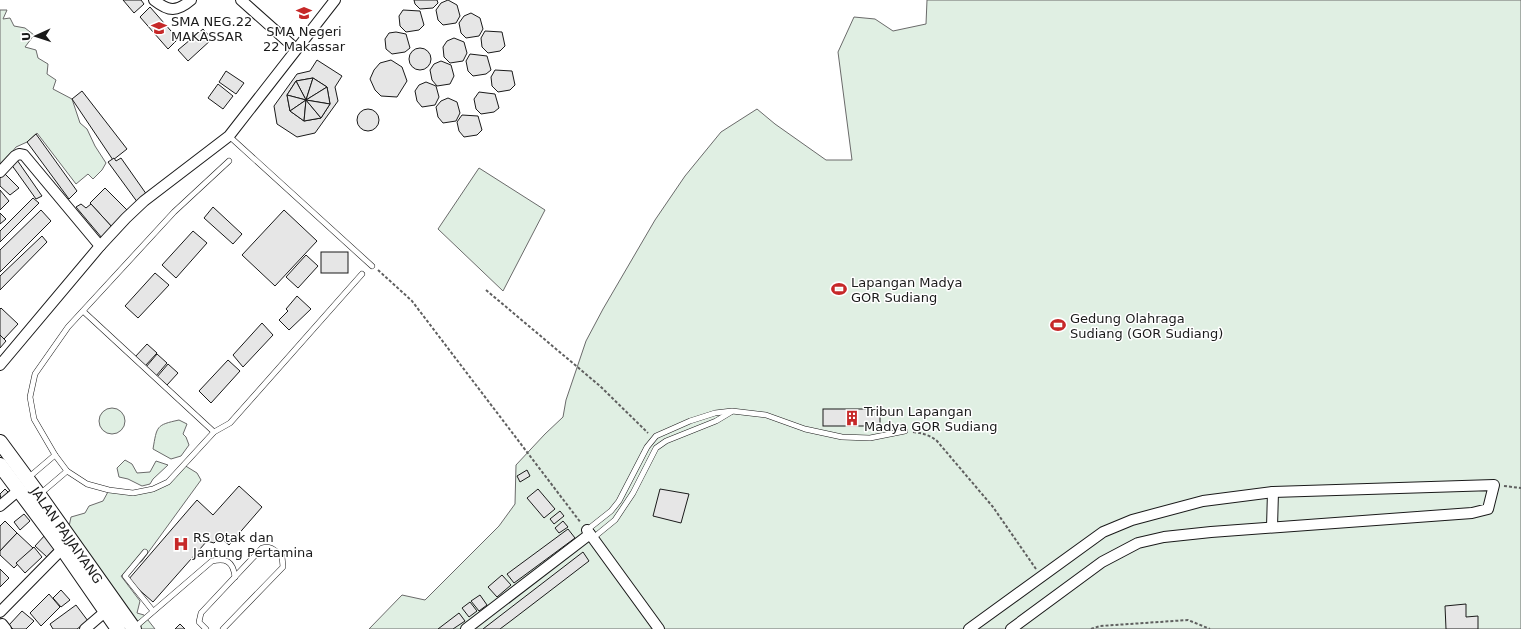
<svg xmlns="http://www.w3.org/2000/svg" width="1521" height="629" font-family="'DejaVu Sans',sans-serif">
<rect width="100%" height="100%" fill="#fff"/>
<g fill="#e0efe3" stroke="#6a6a6a">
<path d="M927,0h594v629h-1152l33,-34 23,5 74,-74 16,-22 1,-39 29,-31 18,-17 3,-17 20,-59 17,-32 52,-89 30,-44 36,-44 36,-23 18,15 51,36h26l-14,-108 16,-35 21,2 18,12 33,-7z"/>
<path d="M0,10h7l-4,9 7,-1 4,8 11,2 9,7 -9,12 11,3 2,8 10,6 -1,10 9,6 -3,9 19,10 8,24 7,6 8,17 11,17 -4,7 -9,9 -5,-5 -12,10 -39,-51 -10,9 -11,5 -16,20z"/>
<path d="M479,168l66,42 -42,81 -65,-62z"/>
<circle cx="112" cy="421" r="13"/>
<path d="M179,420l8,4 -4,10 3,3 3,8 -8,11 -10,3 -18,-10c4,-23 3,-24 26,-29z"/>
<path d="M125,460l7,4 5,9 13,-1 6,-11 12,4 -15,14 -3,5 -8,2 -14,-7 -9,-2 -2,-9z"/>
<path d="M184,465l13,8 4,7 -59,81 -21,15 19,25 -3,12 7,2 11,14h-22l-66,-93 4,-19 14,-4 4,-7 14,-5 6,-11 24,3 35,-11z"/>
</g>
<g fill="#e6e6e6" stroke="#1a1a1a">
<path d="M123,0h18l3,4 -10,9z"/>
<path d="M414,0h23l1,3 -5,5 -13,1 -5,-5z"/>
<path d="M448,0l9,5 3,11 -4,7 -13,2 -5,-5 -2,-10 5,-7z"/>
<path d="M150,7l28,32 -10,10 -28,-32z"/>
<path d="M403,10l17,1 4,14 -5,5 -13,2 -6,-6 -1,-10z"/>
<path d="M471,13l9,5 3,11 -4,7 -13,2 -5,-5 -2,-10 5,-7z"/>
<path d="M203,29l9,10 -24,22 -10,-11z"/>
<path d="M485,31l17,1 3,14 -5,5 -12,2 -6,-6 -1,-9z"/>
<path d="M396,32l10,2 4,14 -5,4 -13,2 -6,-5 -1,-10 4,-6z"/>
<path d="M454,38l10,4 3,11 -4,8 -13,2 -6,-6 -1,-10 4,-6z"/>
<circle cx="420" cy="59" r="11"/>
<path d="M470,54l17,2 4,14 -5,4 -13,2 -5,-5 -2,-10z"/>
<path d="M317,60l25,16 -7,11 3,14 -23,32 -18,4 -20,-13 -3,-18 23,-32 13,-3z"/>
<path d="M391,60l11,7 5,14 -10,16 -16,-1 -6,-6 -5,-11 4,-9 6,-7z"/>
<path d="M441,61l10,4 3,11 -4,8 -13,2 -5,-6 -2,-10 4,-6z"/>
<path d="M495,70l17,1 3,14 -5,5 -12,2 -6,-6 -1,-9z"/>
<path d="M226,71l18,12 -8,11 -17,-12z"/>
<path d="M313,78l14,9 3,17 -9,14 -17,3 -14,-10 -3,-16 9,-14z"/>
<path d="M313,78l-7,22 -10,-19z"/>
<path d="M313,78l14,9 -21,13z"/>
<path d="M296,81l10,19 -19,-5z"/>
<path d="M426,82l10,4 3,11 -4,8 -13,2 -5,-6 -2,-10 4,-6z"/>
<path d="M218,84l15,12 -10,13 -15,-11z"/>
<path d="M327,87l3,17 -24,-4z"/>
<path d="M82,91l45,58 -14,11 -41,-61z"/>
<path d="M479,92l16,2 4,14 -5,4 -13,2 -5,-5 -2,-10z"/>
<path d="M287,95l19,5 -16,11z"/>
<path d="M448,98l9,4 3,11 -4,8 -13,2 -5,-6 -2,-10 5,-6z"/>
<path d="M306,100l-2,21 -14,-10z"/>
<path d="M306,100l15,18 -17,3z"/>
<path d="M306,100l24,4 -9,14z"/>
<circle cx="368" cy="120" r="11"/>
<path d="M462,115l16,1 4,14 -5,5 -13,2 -5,-6 -2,-9z"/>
<path d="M36,134l41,57 -8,8 -42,-57z"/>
<path d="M114,158l2,3 5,-3 26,37 -9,8 -30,-41z"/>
<path d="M17,160l25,36 -6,3 -25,-35z"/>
<path d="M4,173l15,15 -9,7 -10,-9v-8z"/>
<path d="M105,188l23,23 -16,16 -22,-24z"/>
<path d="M0,190l9,11 -9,9z"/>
<path d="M33,198l6,5 -39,39v-11z"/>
<path d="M81,204l5,4 5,-4 21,23 -10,11 -26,-31z"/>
<path d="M213,207l29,27 -9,10 -29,-26z"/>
<path d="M41,210l10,11 -51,51v-22z"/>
<path d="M284,210l33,31 -42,45 -33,-31z"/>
<path d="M0,213l6,6 -6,5z"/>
<path d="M193,231l14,12 -31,35 -14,-13z"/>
<path d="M42,236l5,6 -47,48v-14z"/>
<rect x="321" y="252" width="27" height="21"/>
<path d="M306,255l12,11 -20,22 -12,-11z"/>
<path d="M155,273l14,12 -31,33 -13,-12z"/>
<path d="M297,296l14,13 -22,21 -10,-10 9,-9 -2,-2z"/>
<path d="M1,308l17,16 -14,15 -4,-4v-26z"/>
<path d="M262,323l11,12 -30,32 -10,-12z"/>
<path d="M0,335l6,6 -6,7z"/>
<path d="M147,344l10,9 -12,13 -10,-9z"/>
<path d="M157,354l10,9 -11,13 -10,-9z"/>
<path d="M228,360l12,11 -29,32 -12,-12z"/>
<path d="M168,364l10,9 -11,12 -10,-8z"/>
<rect x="823" y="409" width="57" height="17"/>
<path d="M527,470l3,6 -10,6 -3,-6z"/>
<path d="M239,486l23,21 -33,38 -9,-8 -6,6 -7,-2 -54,61 -25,-22 69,-80 16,15z"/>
<path d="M5,489l3,3 -7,7 -1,-5z"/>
<path d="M538,489l17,20 -11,9 -17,-20z"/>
<path d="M660,489l29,5 -8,29 -28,-7z"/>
<path d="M560,511l4,5 -10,8 -4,-5z"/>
<path d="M24,514l6,7 -10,9 -6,-8z"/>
<path d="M5,521l12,12 -17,18v-25z"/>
<path d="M563,521l5,6 -9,6 -4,-5z"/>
<path d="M568,529l7,9 -61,45 -7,-9z"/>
<path d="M17,533l16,15 -19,20 -14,-13v-4z"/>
<path d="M46,534l12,11 -11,12 -12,-11z"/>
<path d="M34,547l8,10 -17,16 -9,-10z"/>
<path d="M583,552l6,9 -77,59 -12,9h-17z"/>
<path d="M0,569l9,9 -9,9z"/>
<path d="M502,575l9,10 -14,12 -9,-10z"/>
<path d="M61,590l9,10 -9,7 -8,-9z"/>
<path d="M49,594l11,13 -19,19 -11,-13z"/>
<path d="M480,595l7,10 -8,6 -8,-10z"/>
<path d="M470,602l7,9 -8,6 -7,-9z"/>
<path d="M1466,604v13l12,-1v13h-32l-1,-23z"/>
<path d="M76,605l12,16 -11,8h-24l-3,-5z"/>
<path d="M22,611l12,10 -8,8h-13l-4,-4z"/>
<path d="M459,613l6,8 -12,8h-15z"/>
<path d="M180,624l5,5h-10z"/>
</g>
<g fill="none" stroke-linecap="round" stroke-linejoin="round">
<defs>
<g id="service">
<path d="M229,136l143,130"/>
<path d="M83,311l131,121"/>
<path d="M55,455l12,16"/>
<path d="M28,478l27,-23 -21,-36 -4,-22 5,-23 33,-47 106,-115 55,-51"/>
<path d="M40,494l27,-23 20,13 22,6 24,3 20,-4 15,-7 46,-50 16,-9 132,-149"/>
<path d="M587,530l24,-19 8,-10 28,-54 9,-11 34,-15 25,-8 17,-2 34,4 39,14 37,8 28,1 35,-7"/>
<path d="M593,538l22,-18 18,-27 23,-45 10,-7 50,-20 15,-9"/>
<path d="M145,552l-20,24 28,35"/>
<path d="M134,628l78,-67c14,-3 21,0 23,16"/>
<path d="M206,629l-7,-7 2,-9 61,-65c9,-3 13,3 20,8l1,11 -60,62"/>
</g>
<g id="minor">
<path d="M154,0c15,12 23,12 37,0"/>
<path d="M241,0l55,49"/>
<path d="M0,172l15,-16 4,-2 5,1 76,91"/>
<path d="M0,365l100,-119 26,-28 18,-17 85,-65 106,-136"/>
<path d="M0,506l19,-16"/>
<path d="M1272,527l1,-35"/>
<path d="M587,530l72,99"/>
<path d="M0,612l66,-67"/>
<path d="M2,624l4,5"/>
<path d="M85,629l21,-18"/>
<path d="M466,629l124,-95"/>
<path d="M969,629l134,-97 29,-12 71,-19 70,-9 221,-7 -6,24 -16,4 -261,19 -47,5 -26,6 -36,19 -91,67"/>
</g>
<g id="secondary">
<path d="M0,442l39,53 95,134"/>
<path d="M0,465l62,83 56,81"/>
</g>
</defs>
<use href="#service" stroke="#1a1a1a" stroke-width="6"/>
<use href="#minor" stroke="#1a1a1a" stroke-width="12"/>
<use href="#secondary" stroke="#1a1a1a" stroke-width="16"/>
<g stroke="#5f5f5f" stroke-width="2" stroke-dasharray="3 2" stroke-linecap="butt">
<path d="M378,270l34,31 169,222"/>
<path d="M486,290l114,96 48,47"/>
<path d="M913,432c9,1 17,3 24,9l56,66 43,62"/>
<path d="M1504,486l17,2"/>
<path d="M1091,629l9,-3 88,-6 22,9"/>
</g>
<use href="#service" stroke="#fff" stroke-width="5"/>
<use href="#minor" stroke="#fff" stroke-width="10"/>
<use href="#secondary" stroke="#fff" stroke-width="14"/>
</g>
<defs>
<symbol id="school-bare" viewBox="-9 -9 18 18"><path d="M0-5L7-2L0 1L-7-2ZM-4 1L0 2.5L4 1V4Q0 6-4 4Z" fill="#c62828" stroke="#fff" stroke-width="2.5" paint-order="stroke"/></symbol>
<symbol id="stadium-bare" viewBox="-9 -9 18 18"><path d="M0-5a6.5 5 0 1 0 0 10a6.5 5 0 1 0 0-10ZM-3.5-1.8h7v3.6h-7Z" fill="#c62828" stroke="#fff" stroke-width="2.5" paint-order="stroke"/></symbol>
<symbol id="building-bare" viewBox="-9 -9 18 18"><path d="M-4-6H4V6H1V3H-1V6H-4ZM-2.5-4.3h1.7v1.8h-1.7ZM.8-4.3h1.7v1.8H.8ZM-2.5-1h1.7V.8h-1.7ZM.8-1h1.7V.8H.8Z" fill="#c62828" stroke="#fff" stroke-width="2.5" paint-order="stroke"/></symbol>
<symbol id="hospital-bare" viewBox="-9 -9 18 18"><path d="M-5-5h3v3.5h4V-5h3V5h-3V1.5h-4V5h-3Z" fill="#c62828" stroke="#fff" stroke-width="2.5" paint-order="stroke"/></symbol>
</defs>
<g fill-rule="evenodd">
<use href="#school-bare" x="293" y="2" width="22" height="22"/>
<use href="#school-bare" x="148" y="17" width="22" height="22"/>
<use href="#stadium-bare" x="828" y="278" width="22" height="22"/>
<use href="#stadium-bare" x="1047" y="314" width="22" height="22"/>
<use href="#building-bare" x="841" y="407" width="22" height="22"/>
<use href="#hospital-bare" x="170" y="533" width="22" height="22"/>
</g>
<g text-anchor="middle" stroke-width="3" stroke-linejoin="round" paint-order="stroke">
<g font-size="13" fill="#1a1a1a" stroke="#fff" text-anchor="start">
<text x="171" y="26">SMA NEG.22<tspan x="171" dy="15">MAKASSAR</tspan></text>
<text x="304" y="36" text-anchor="middle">SMA Negeri<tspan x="304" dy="15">22 Makassar</tspan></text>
<text x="851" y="287">Lapangan Madya<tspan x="851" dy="15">GOR Sudiang</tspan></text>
<text x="1070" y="323">Gedung Olahraga<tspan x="1070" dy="15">Sudiang (GOR Sudiang)</tspan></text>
<text x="864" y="416">Tribun Lapangan<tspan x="864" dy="15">Madya GOR Sudiang</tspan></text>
<text x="193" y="542">RS Otak dan<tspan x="193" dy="15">Jantung Pertamina</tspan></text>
</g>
<g font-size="13" fill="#1a1a1a" stroke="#fff">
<text transform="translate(67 535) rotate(55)" y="5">JALAN PAJJAIYANG</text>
</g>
</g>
<g transform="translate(36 36) rotate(267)" stroke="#ffffff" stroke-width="3" paint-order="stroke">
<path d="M0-3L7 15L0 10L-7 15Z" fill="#1a1a1a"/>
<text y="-6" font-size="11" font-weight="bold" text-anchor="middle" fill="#1a1a1a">U</text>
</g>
</svg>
